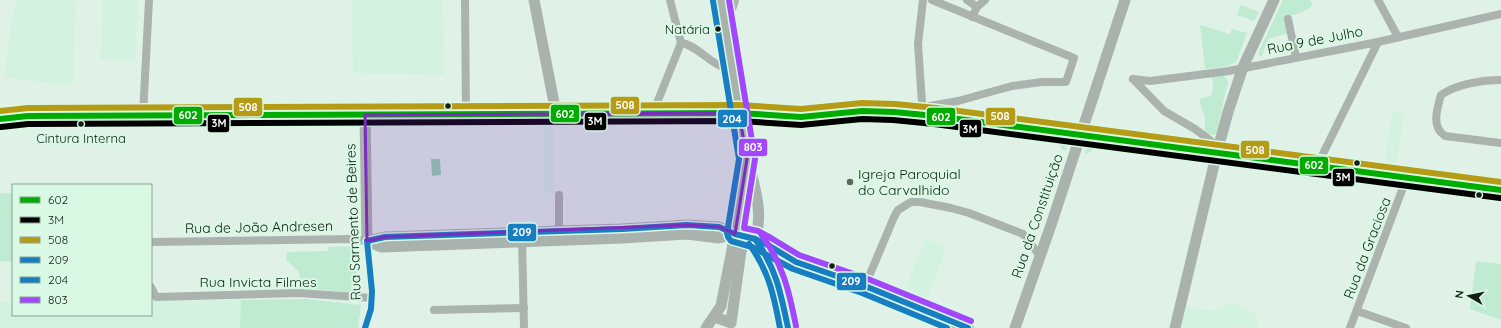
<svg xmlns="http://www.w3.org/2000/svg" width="1501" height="328" font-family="Quicksand,sans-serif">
<rect width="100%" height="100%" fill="#e0f2e7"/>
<g fill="#d4f2e0">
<path d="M16,0h60l-3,86 -69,-9 7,-55z"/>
<path d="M103,0h35l-3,61 -35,-1z"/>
<path d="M352,0h91l1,75 -91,-2z"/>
<path d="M1392,111l12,2 -8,56 -12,-1z"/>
<path d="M543,121h10l1,72h-10z"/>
<path d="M925,239l22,8 -21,54 -22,-9z"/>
<path d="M305,299l56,6 -3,23h-358v-26l13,-1v14h138v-14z"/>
<path d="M1234,303l22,12 3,12 -78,1 6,-22 22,5z"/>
</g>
<g fill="#beebd1">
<path d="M1283,0h27l3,6 -13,7 -10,3 -1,17 -21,6 -6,17h-2l-2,-2 1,-3z"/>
<path d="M1240,5l19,7 -5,9 -17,-6z"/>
<path d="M1200,25l30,9 2,-5 15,4 -11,29 -8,4 -23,3z"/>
<path d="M1223,75l4,4 1,3 -12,52 -4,1 -7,-3v-14l-6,-19 12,-3 2,-9 -1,-10z"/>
<path d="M1056,139c8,0 12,5 10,12l-3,-1 -7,-10z"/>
<path d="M1092,143l5,1v2l-10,8h-2l1,-6z"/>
<path d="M0,193l13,1v68l-13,-1z"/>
<path d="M352,246l3,3 2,26 3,14 -2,4 -59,-5v-16l-13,-12 1,-8 41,-1v-4z"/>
<path d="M1476,261l25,3v56l-31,-11z"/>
<path d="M305,299l56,6 -3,23h-118l1,-28z"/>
</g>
<path fill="#94d5b1" d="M431,159h9l1,16 -9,1z"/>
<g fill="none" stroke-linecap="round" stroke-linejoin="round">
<g stroke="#aab3ae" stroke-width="8">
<path d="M465,0l1,114"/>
<path d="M670,0l11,43c18,2 33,27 51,25"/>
<path d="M967,0l10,7"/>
<path d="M1378,0l20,37"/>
<path d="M724,15c8,-3 9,-7 11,-15"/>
<path d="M972,17l5,-10 8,-7"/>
<path d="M1288,19l8,38"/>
<path d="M1133,79l17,2 79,-10 149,-29 123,-28"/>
<path d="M1133,79l31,32 31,18 16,12 2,2 4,9"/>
<path d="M1501,80c-19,0 -44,4 -60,15 -4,14 -10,32 4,41l56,7"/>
<path d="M653,113l28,-70"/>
<path d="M921,114l9,-8 28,-5 54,-15 30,-4h24l8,-24 -142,-58"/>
<path d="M921,114l1,-11 -4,-59 5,-44"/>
<path d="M143,115l6,-115"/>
<path d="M1317,166l61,-124"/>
<path d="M559,195v36"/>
<path d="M522,238l2,90"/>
<path d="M151,242l199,-3 17,2 5,50 -1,18 -6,19"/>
<path d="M865,286l29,-69 4,-7 13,-8h9l31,6 18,5 54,21 17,22"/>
<path d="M151,287l5,10 142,-4 74,5"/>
<path d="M434,310l90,-2"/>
<path d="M1357,311l49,17"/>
<path d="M1350,328l57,-151"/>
</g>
<g stroke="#a9b2ac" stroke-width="11">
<path d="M534,0l22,113"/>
<path d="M721,0c8,47 15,94 23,141 5,33 22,66 11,98"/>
<path d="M365,115l2,126"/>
<path d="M0,119l28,-3 711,-3 62,4 61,-6 32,1 41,4 566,74"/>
<path d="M367,241l18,-4 237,-8 65,-4 32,2 16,7 20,5 13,6 28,17 69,24 103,42"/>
<path d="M367,241l14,6 241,-9 65,-4 32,4 16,-4"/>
<path d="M757,241c21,27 24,54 31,87"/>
<path d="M715,317l16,6 10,-72 4,-8 10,-4"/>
<path d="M706,328l15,-22 11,-56 14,-88"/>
<path d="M1015,328l36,-103 74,-225"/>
<path d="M1175,328l42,-176 11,-40 15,-45 31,-67"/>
</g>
<defs>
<path id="bus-1" d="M0,119l28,-3 711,-3 62,4 61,-6 32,1 41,4 566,74"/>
<path id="bus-2" d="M1,127l27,-3 711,-3 62,4 61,-6 31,1 41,4 566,74"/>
<path id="bus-3" d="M0,111l28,-3 711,-3 62,4 61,-6 33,1 41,4 565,74"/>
<g id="bus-4">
<path d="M755,239c21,28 26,55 33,89"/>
<path d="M367,241l18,-4 237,-8 65,-4 32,2 16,7 20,5 13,6 28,17 69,24 103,42"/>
<path d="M365,328l6,-19 1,-18 -5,-50"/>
</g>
<g id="bus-5">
<path d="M713,1l26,158 -12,74 1,4 3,4 21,6 41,22 69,24 85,35"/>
<path d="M749,244c20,27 25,52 31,84"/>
</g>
<g id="bus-6">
<path d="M729,0l26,159 -11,69 14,3 13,7 28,17 69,24 103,42"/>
<path d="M761,234c22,30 28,57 35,92"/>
</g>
</defs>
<use href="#bus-1" stroke="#d9f9e5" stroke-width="9"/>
<use href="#bus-2" stroke="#d9f9e5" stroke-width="9"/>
<use href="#bus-3" stroke="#d9f9e5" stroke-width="9"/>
<use href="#bus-4" stroke="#d9f9e5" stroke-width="9"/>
<use href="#bus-5" stroke="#d9f9e5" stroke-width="9"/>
<use href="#bus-6" stroke="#d9f9e5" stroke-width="9"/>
<use href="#bus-1" stroke="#00ac00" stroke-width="6"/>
<use href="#bus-2" stroke="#000" stroke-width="6"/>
<use href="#bus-3" stroke="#b69b16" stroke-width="6"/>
<use href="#bus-4" stroke="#187ec2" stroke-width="6"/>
<use href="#bus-5" stroke="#187ec2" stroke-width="6"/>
<use href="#bus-6" stroke="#a347ff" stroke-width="6"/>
</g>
<path fill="#7b2cbf" fill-opacity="0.2" stroke="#7b2cbf" stroke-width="3" stroke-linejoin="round" d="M739,113l8,46 -12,75 -16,-7 -32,-2 -302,12 -18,4 -2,-126z"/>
<g fill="#131e17" stroke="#d9f9e5" stroke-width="1.5">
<circle cx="718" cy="29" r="3.5"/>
<circle cx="448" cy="106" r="3.5"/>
<circle cx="81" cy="124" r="3.5"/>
<circle cx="1357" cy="163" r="3.5"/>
<circle cx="1479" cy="195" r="3.5"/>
<circle cx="832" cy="266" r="3.5"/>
</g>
<circle fill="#5b6860" stroke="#d9f9e5" stroke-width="1.5" cx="850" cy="182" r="4"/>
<g text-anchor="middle" stroke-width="4" stroke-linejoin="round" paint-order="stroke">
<g font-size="13" fill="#131e17" stroke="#d9f9e5" text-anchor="end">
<text x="710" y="34">Natária</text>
<text x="81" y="143" text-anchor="middle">Cintura Interna</text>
</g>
<g font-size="14" fill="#131e17" stroke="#d9f9e5">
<text transform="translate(1315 40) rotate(-11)" y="5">Rua 9 de Julho</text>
<text transform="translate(1037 216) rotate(-71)" y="5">Rua da Constituição</text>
<text transform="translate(353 222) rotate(-92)" y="5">Rua Sarmento de Beires</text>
<text transform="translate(259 227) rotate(-1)" y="5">Rua de João Andresen</text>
<text transform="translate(1367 248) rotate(-69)" y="5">Rua da Graciosa</text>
<text x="258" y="287">Rua Invicta Filmes</text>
</g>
<g font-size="14" fill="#131e17" stroke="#d9f9e5" text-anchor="start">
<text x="858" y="179">Igreja Paroquial<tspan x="858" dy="16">do Carvalhido</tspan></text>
</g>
</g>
<g stroke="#d9f9e5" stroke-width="1.5">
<rect x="610" y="96" width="30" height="19" rx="4" fill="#b69b16"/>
<rect x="233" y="97" width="30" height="20" rx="4" fill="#b69b16"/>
<rect x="550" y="104" width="30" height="19" rx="4" fill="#00ac00"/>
<rect x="173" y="106" width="30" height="19" rx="4" fill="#00ac00"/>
<rect x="985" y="107" width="31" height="19" rx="4" fill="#b69b16"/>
<rect x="926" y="107" width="30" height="19" rx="4" fill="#00ac00"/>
<rect x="717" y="109" width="31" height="19" rx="4" fill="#187ec2"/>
<rect x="584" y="112" width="23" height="19" rx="4" fill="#000"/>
<rect x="207" y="114" width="23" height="19" rx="4" fill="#000"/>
<rect x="959" y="119" width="23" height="19" rx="4" fill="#000"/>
<rect x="738" y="138" width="30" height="19" rx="4" fill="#a347ff"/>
<rect x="1240" y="140" width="30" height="19" rx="4" fill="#b69b16"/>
<rect x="1299" y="156" width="30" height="19" rx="4" fill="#00ac00"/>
<rect x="1332" y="168" width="23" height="19" rx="4" fill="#000"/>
<rect x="507" y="223" width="30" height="19" rx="4" fill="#187ec2"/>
<rect x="836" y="272" width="31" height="19" rx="4" fill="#187ec2"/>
</g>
<g font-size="11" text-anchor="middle" font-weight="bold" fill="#fff">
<text x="625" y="109">508</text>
<text x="248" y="111">508</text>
<text x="565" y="118">602</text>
<text x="188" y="119">602</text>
<text x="1000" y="120">508</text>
<text x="941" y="121">602</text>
<text x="732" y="123">204</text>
<text x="595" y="125">3M</text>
<text x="219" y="127">3M</text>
<text x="970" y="133">3M</text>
<text x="753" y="151">803</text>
<text x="1255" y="154">508</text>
<text x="1314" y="169">602</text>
<text x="1343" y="181">3M</text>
<text x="522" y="236">209</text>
<text x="851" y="285">209</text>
</g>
<rect x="12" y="184" width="140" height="132" fill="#d9f9e5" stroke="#8aa193"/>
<rect x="20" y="197" width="20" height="6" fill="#00ac00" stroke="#8aa193"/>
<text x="48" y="204" font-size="12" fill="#131e17">602</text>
<rect x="20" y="217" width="20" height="6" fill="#000000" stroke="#8aa193"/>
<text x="48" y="224" font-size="12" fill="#131e17">3M</text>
<rect x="20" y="237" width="20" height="6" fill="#b69b16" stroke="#8aa193"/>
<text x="48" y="244" font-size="12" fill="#131e17">508</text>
<rect x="20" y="257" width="20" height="6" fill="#187ec2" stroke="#8aa193"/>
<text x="48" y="264" font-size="12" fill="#131e17">209</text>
<rect x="20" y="277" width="20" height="6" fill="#187ec2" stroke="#8aa193"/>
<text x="48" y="284" font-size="12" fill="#131e17">204</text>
<rect x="20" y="297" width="20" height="6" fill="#a347ff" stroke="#8aa193"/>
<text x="48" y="304" font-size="12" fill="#131e17">803</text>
<g transform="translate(1469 296) rotate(279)" stroke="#d9f9e5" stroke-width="3" paint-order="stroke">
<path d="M0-3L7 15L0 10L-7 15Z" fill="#131e17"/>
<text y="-6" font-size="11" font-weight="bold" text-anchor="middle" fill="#131e17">N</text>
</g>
</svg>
